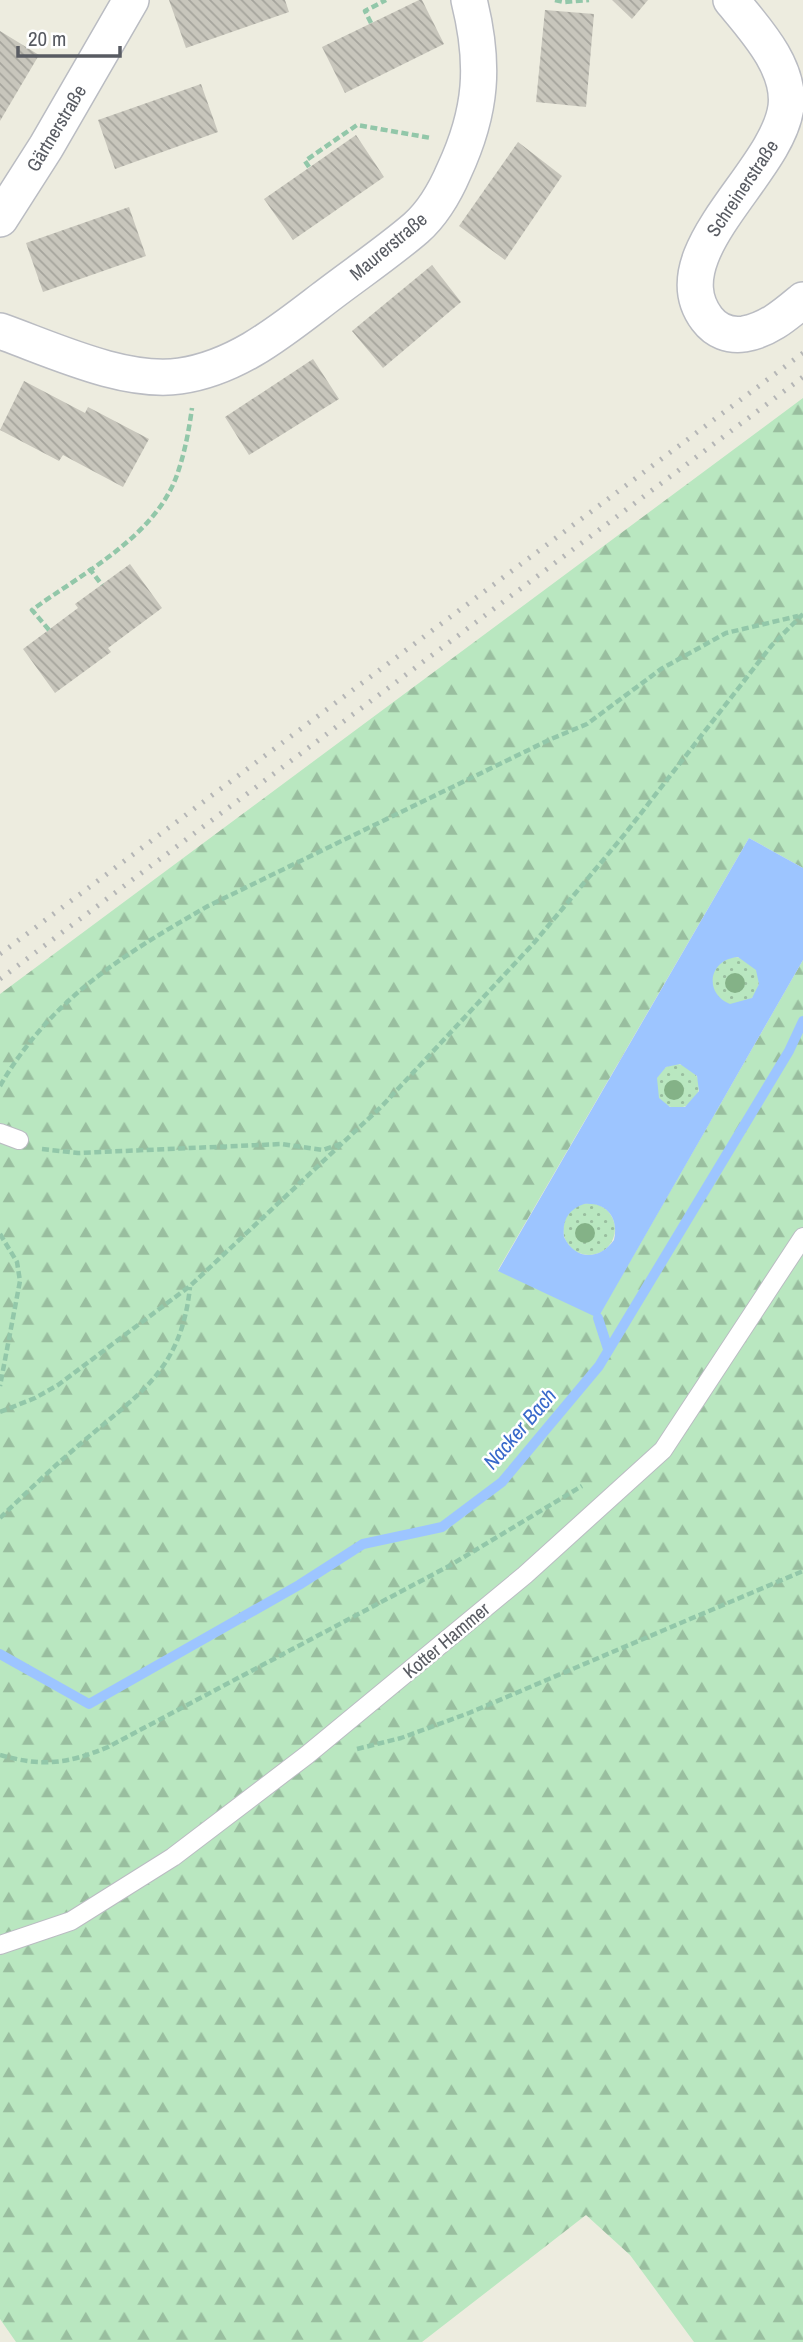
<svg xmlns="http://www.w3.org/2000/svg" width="803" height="2342" font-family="'Archivo Narrow',sans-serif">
<defs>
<pattern id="grass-dots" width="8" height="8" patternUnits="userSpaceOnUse" patternTransform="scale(1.75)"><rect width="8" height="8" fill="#b9e7c0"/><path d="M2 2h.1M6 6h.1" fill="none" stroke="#99be9f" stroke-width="1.8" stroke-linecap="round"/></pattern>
<pattern id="forest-firs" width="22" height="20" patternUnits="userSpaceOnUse" patternTransform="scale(1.75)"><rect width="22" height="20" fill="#b9e7c0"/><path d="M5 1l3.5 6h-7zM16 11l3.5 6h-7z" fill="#99be9f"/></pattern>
<pattern id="building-back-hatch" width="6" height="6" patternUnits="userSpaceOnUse" patternTransform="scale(1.75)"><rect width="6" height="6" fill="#c8c6bc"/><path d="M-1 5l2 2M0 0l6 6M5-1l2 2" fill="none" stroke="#a5a49c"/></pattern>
</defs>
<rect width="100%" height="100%" fill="#edecdf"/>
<g fill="url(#grass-dots)">
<circle cx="735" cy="981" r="24"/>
<circle cx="677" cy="1086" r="22"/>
<circle cx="589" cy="1229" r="26"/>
</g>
<path fill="url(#forest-firs)" d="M803,398v470l-54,-30 -251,432 100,47 205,-357v1382h-109l-64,-87 -44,-40 -164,127h-406l-16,-23v-1325z"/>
<path fill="#9dc5ff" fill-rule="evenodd" d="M749,838l54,30v92l-205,358 -100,-47zM738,957l18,13 3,14 -7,14 -22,6c-27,-11 -21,-45 8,-47zM680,1064l17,12 2,15 -14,16h-15l-11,-9 -2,-20 9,-11zM584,1204c23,-2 35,14 30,36 -15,21 -39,20 -50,-3 -2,-17 4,-27 20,-33z"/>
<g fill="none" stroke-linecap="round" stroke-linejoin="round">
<g stroke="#9dc5ff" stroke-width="10">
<path d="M598,1318l10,31"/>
<path d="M0,1654l89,50 210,-119 64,-41 79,-17 60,-45 97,-116 190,-315 14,-30"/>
</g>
</g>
<g fill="url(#building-back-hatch)">
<path d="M169,0h116l4,12 -103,36z"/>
<path d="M419,0h3l22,44 -99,49 -23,-46z"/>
<path d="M612,0h36l-16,19z"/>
<path d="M545,10l49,4 -8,93 -50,-5z"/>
<path d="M0,31l39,24 -39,66z"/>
<path d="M201,84l17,48 -103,37 -17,-49z"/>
<path d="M356,135l28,42 -91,63 -29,-41z"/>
<path d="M518,142l44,34 -57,84 -46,-34z"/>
<path d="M129,207l17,49 -103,36 -17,-49z"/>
<path d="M432,265l29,37 -78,66 -31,-37z"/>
<path d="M313,359l26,40 -90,56 -24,-38z"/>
<path d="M24,381l61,32 3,-6 61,32 -26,48 -60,-32 -4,6 -59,-31z"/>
<path d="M130,564l32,44 -54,40 3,4 -56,41 -32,-44 55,-41 -3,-4z"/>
</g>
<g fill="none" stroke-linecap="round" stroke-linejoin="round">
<defs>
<g id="service">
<path d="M0,1133l19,7"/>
<path d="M0,1945l71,-24 102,-64 134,-102 218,-180 138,-125 140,-213"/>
</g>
<g id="minor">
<path d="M731,0c23,28 60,67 55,107 -9,67 -128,147 -79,212 9,12 22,17 37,15 24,-4 41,-19 59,-34"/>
<path d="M0,219l46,-72 85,-147"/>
<path d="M0,331c51,18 124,53 180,45 56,-8 100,-44 143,-77 31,-24 64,-46 93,-71 18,-16 29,-36 38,-57 28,-60 31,-107 15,-171"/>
</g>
</defs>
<use href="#service" stroke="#babcc2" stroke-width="20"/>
<use href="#minor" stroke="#babcc2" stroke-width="38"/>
<g stroke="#92c7a9" stroke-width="4.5" stroke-dasharray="7 3.5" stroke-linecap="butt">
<path d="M555,0l9,2 25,-2"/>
<path d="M371,23l-6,-12 21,-11"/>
<path d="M309,167l-4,-6 52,-36 74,13"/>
<path d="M89,568l13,17"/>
<path d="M49,630l-17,-20c52,-38 125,-74 146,-138 7,-21 11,-42 14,-64"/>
<path d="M0,1086c51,-88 123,-131 208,-180l343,-167 36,-15 74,-55 65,-36 72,-17"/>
<path d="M42,1149l36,4 204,-9 41,6 20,-7"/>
<path d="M0,1234l17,28 3,19 -20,105"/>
<path d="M0,1412l35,-14 23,-13 132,-99 192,-180 151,-162 91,-109 148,-190 31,-31"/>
<path d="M0,1518c26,-25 52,-50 79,-73 59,-51 102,-73 111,-158"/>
<path d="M357,1749l44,-11 68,-25 334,-142"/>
<path d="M0,1755c43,12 67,9 108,-8l341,-181 133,-80"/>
</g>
<use href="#service" stroke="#fff" stroke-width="18"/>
<use href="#minor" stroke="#fff" stroke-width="35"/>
<g stroke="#b5b6b6" stroke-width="5" stroke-dasharray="2 9" stroke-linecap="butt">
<path d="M0,954l803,-601"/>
<path d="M0,979l803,-602"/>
</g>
</g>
<g fill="#84b287">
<circle cx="735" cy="983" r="10"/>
<circle cx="674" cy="1090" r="10"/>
<circle cx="585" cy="1233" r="10"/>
</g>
<g text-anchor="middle" stroke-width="5" stroke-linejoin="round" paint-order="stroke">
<g font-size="19" fill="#585b62" stroke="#fff">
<text transform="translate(56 128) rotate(-59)" y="7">Gärtnerstraße</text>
<text transform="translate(742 188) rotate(-56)" y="7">Schreinerstraße</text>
<text transform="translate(388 246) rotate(-40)" y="7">Maurerstraße</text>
<text transform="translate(446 1640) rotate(-40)" y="7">Kotter Hammer</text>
</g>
<g font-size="21" font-style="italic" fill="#3868ca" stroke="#fff">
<text transform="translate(520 1429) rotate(-49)" y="7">Nacker Bach</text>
</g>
</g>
<path d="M18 46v10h102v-10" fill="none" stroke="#585b62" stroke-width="3.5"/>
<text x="28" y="46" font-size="21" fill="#585b62" stroke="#ffffff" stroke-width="5" paint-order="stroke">20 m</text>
</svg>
